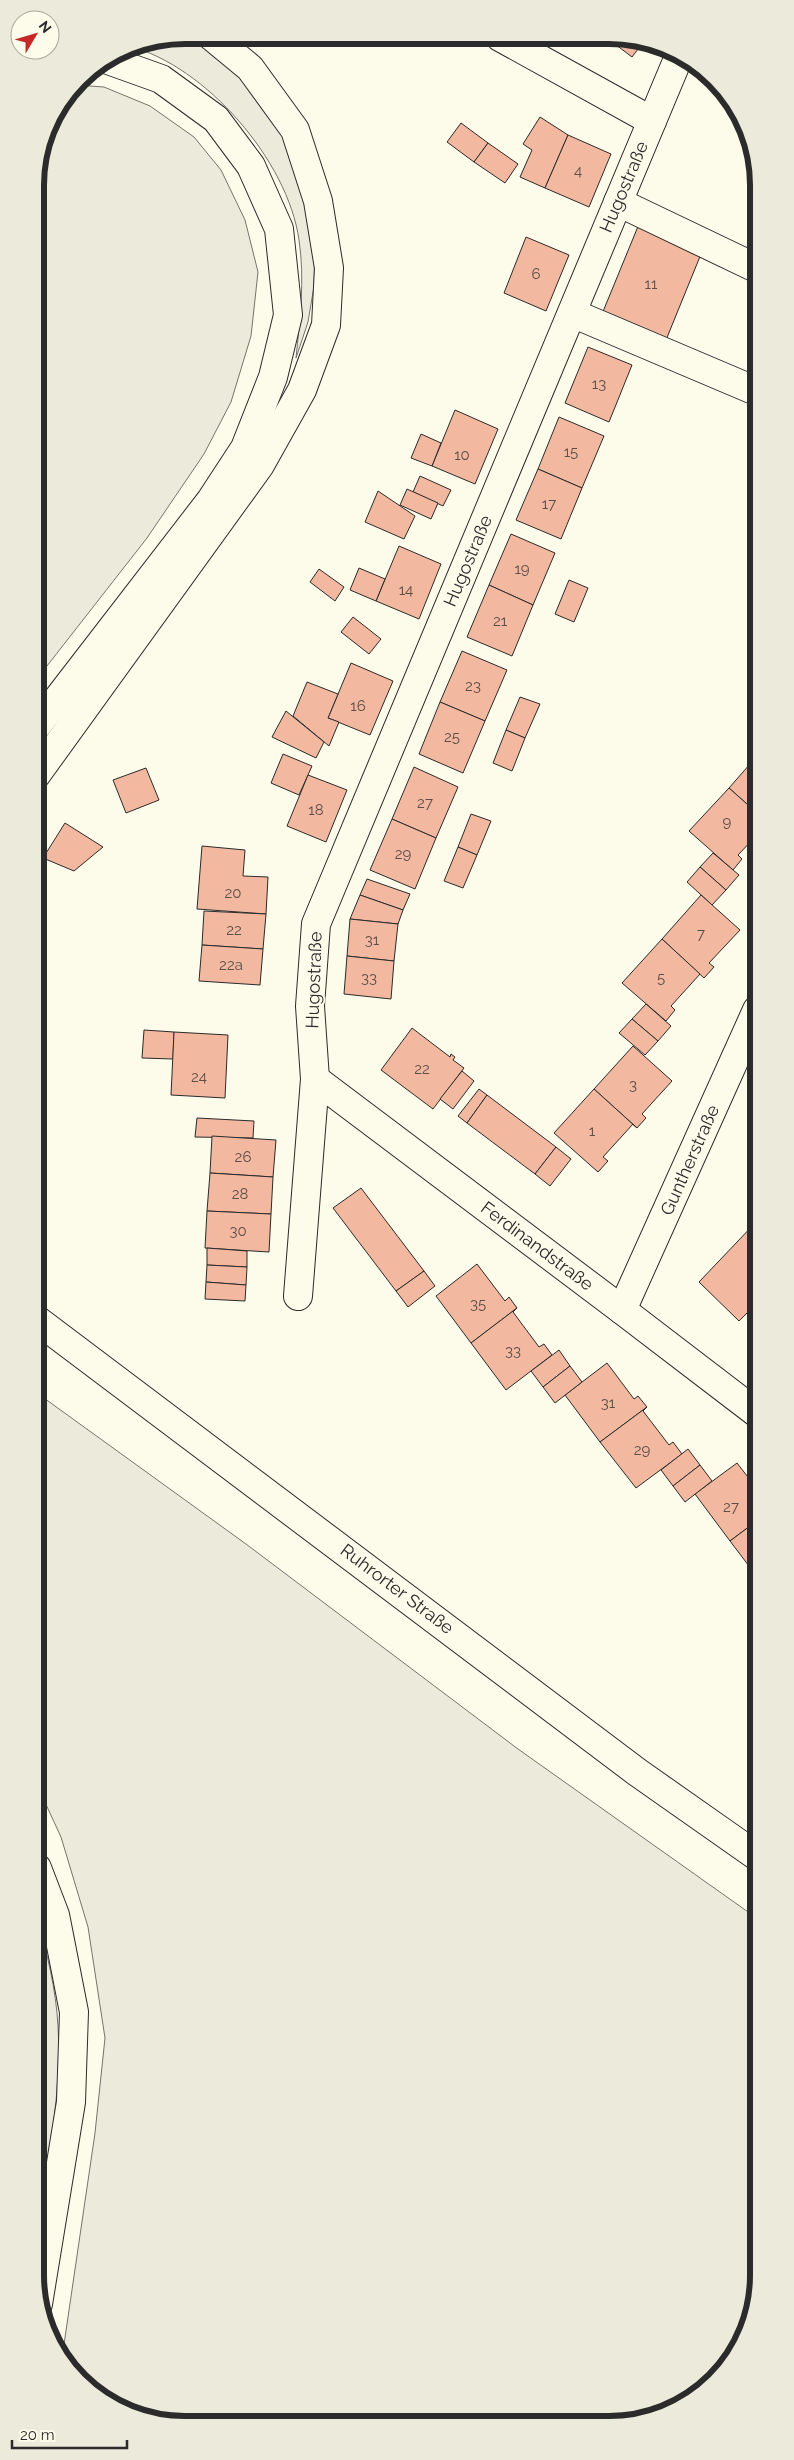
<svg xmlns="http://www.w3.org/2000/svg" width="794" height="2460" font-family="Raleway,sans-serif">
<rect width="100%" height="100%" fill="#fdfbea"/>
<g fill="#ecebdb" stroke="#74746e">
<path d="M185,35h10l19,12 42,44 40,67 19,81 -1,47 -6,36 -12,36c4,-39 9,-78 3,-118 -11,-79 -93,-174 -170,-194z"/>
<path d="M75,85l29,2 46,19 44,31 27,33 24,50 13,52 -7,64 -20,66 -27,52 -57,84 -111,142 -1,-504 12,-49z"/>
<path d="M37,1393l209,151 272,205 240,170 1,365 -11,48 -26,42 -38,31 -46,17h-482c-45,-17 -65,-23 -94,-64l33,-225 10,-95 -17,-111 -27,-90 -24,-52z"/>
<path d="M37,1917c10,36 19,72 21,109 4,65 -10,133 -20,197z"/>
</g>
<g fill="#f2b8a0" stroke="#2b2b2b">
<path d="M607,38h32l6,2 -13,17z"/>
<path d="M540,117l28,18 -23,53 -25,-11 12,-27 -9,-6z"/>
<path d="M461,123l27,20 -14,19 -27,-20z"/>
<path d="M568,135l43,19 -22,53 -44,-19z"/>
<path d="M488,143l30,21 -13,19 -31,-21z"/>
<path d="M639,224l62,30 -35,86 -64,-26z"/>
<path d="M526,237l43,18 -23,56 -42,-18z"/>
<path d="M588,347l44,18 -23,57 -44,-19z"/>
<path d="M455,410l43,19 -23,55 -43,-18z"/>
<path d="M559,417l45,19 -22,52 -44,-19z"/>
<path d="M421,434l20,9 -9,23 -21,-8z"/>
<path d="M538,469l44,19 -21,51 -45,-19z"/>
<path d="M420,476l31,14 -8,16 -30,-14z"/>
<path d="M407,489l31,14 -7,16 -31,-14z"/>
<path d="M378,491l37,25 -11,23 -39,-17z"/>
<path d="M511,534l44,19 -22,52 -44,-20z"/>
<path d="M399,546l42,18 -22,55 -43,-18z"/>
<path d="M359,568l26,11 -9,22 -26,-11z"/>
<path d="M319,569l25,18 -9,14 -25,-19z"/>
<path d="M569,580l19,8 -14,34 -19,-8z"/>
<path d="M489,585l44,20 -21,51 -45,-19z"/>
<path d="M353,617l28,22 -12,15 -28,-22z"/>
<path d="M462,651l45,19 -22,51 -45,-19z"/>
<path d="M351,663l42,18 -23,54 -42,-17z"/>
<path d="M307,682l31,12 -10,24 11,4 -10,24 -36,-30z"/>
<path d="M520,697l20,7 -15,34 -19,-8z"/>
<path d="M440,702l45,19 -22,52 -44,-19z"/>
<path d="M286,711l38,31 -8,16 -44,-21z"/>
<path d="M506,730l19,8 -13,33 -19,-8z"/>
<path d="M283,754l29,12 -13,29 -28,-12z"/>
<path d="M757,756v57l-28,-25z"/>
<path d="M414,767l44,20 -22,51 -44,-19z"/>
<path d="M146,768l13,32 -33,13 -13,-33z"/>
<path d="M308,775l39,15 -21,52 -39,-16z"/>
<path d="M729,788l28,25v22l-19,20 4,4 -9,11 -44,-39z"/>
<path d="M471,814l20,7 -14,34 -19,-8z"/>
<path d="M392,819l44,19 -21,51 -45,-19z"/>
<path d="M65,823l38,24 -29,24 -31,-13z"/>
<path d="M202,846l43,4 -2,26 25,1 -2,37 -69,-5z"/>
<path d="M458,847l19,8 -14,33 -19,-7z"/>
<path d="M713,853l26,22 -13,15 -26,-23z"/>
<path d="M700,867l26,23 -14,15 -25,-23z"/>
<path d="M367,879l43,15 -7,16 -43,-15z"/>
<path d="M360,895l43,15 -5,14 -48,-5z"/>
<path d="M701,895l39,35 -31,33 5,4 -10,11 -42,-39z"/>
<path d="M204,911l62,3 -3,35 -61,-4z"/>
<path d="M350,919l48,5 -4,37 -47,-5z"/>
<path d="M662,939l38,35 -29,32 4,4 -9,11 -44,-38z"/>
<path d="M202,945l61,4 -3,36 -61,-4z"/>
<path d="M347,956l47,5 -3,38 -47,-5z"/>
<path d="M646,1004l25,22 -13,15 -26,-22z"/>
<path d="M632,1019l26,22 -13,14 -26,-22z"/>
<path d="M412,1028l38,29 1,-3 4,3 -2,3 11,8 -31,41 -52,-39z"/>
<path d="M144,1030l30,2 -1,27 -31,-1z"/>
<path d="M174,1032l54,3 -3,63 -54,-3z"/>
<path d="M633,1046l39,35 -30,33 4,4 -9,10 -43,-39z"/>
<path d="M462,1071l12,10 -21,28 -13,-10z"/>
<path d="M479,1089l8,6 -20,28 -9,-7z"/>
<path d="M594,1089l43,39 -4,-4 -30,33 5,4 -10,11 -44,-39z"/>
<path d="M487,1095l69,52 -21,27 -68,-51z"/>
<path d="M197,1118l57,3 -1,17 -58,-1z"/>
<path d="M212,1136l64,4 -3,37 -63,-4z"/>
<path d="M556,1147l15,12 -21,27 -15,-12z"/>
<path d="M210,1173l63,4 -2,37 -64,-3z"/>
<path d="M361,1188l63,83 -28,20 -63,-83z"/>
<path d="M207,1211l64,3 -2,38 -64,-4z"/>
<path d="M757,1221l1,81 -19,19 -40,-39z"/>
<path d="M207,1248l40,3v16l-40,-2z"/>
<path d="M477,1264l28,37 4,-4 8,11 -46,35 -35,-47z"/>
<path d="M207,1265l40,2 -1,18 -40,-3z"/>
<path d="M424,1271l11,15 -27,21 -12,-16z"/>
<path d="M206,1282l40,3 -1,16 -40,-2z"/>
<path d="M517,1308l-4,4 26,35 5,-3 8,11 -46,35 -35,-47z"/>
<path d="M559,1350l11,16 -27,21 -12,-16z"/>
<path d="M607,1363l27,36 4,-3 9,11 -47,35 -35,-47z"/>
<path d="M570,1366l12,16 -27,21 -12,-16z"/>
<path d="M647,1407l-4,4 26,34 4,-3 9,12 -46,34 -36,-46z"/>
<path d="M688,1449l12,16 -27,21 -12,-16z"/>
<path d="M737,1463l21,27v30l-28,21 -35,-47z"/>
<path d="M700,1465l12,16 -27,21 -12,-16z"/>
<path d="M758,1520v58l-28,-37z"/>
</g>
<g fill="none" stroke-linecap="round" stroke-linejoin="round">
<defs>
<g id="minor">
<path d="M500,37l152,84"/>
<path d="M618,202l138,66"/>
<path d="M572,313l184,78"/>
<path d="M315,1079l307,231 136,104"/>
<path d="M298,1296l17,-217 -5,-73 6,-82 364,-870"/>
<path d="M622,1310l135,-300"/>
</g>
<path id="major" d="M37,1320l600,452 121,85"/>
<g id="highway">
<path d="M36,727l175,-227 34,-52 28,-71 15,-62 -9,-86 -28,-63 -35,-47 -55,-40 -53,-19"/>
<path d="M36,775l224,-310 42,-75 24,-65 3,-57 -11,-67 -23,-71 -45,-62 -40,-33"/>
<path d="M37,1868l18,47 19,97 -3,90 -33,202"/>
</g>
</defs>
<use href="#minor" stroke="#2b2b2b" stroke-width="30"/>
<use href="#major" stroke="#2b2b2b" stroke-width="30"/>
<use href="#highway" stroke="#2b2b2b" stroke-width="30"/>
<use href="#minor" stroke="#fdfbea" stroke-width="28"/>
<use href="#major" stroke="#fdfbea" stroke-width="28"/>
<use href="#highway" stroke="#fdfbea" stroke-width="28"/>
</g>
<g text-anchor="middle" stroke-width="4" stroke-linejoin="round" paint-order="stroke">
<g font-size="15" fill="#5d4e48">
<text x="578" y="176">4</text>
<text x="536" y="279">6</text>
<text x="651" y="289">11</text>
<text x="599" y="389">13</text>
<text x="571" y="457">15</text>
<text x="462" y="460">10</text>
<text x="549" y="509">17</text>
<text x="522" y="574">19</text>
<text x="406" y="595">14</text>
<text x="500" y="626">21</text>
<text x="473" y="691">23</text>
<text x="358" y="711">16</text>
<text x="452" y="742">25</text>
<text x="425" y="808">27</text>
<text x="316" y="815">18</text>
<text x="727" y="827">9</text>
<text x="403" y="859">29</text>
<text x="233" y="898">20</text>
<text x="234" y="935">22</text>
<text x="701" y="939">7</text>
<text x="372" y="945">31</text>
<text x="231" y="970">22a</text>
<text x="369" y="983">33</text>
<text x="661" y="983">5</text>
<text x="422" y="1074">22</text>
<text x="199" y="1082">24</text>
<text x="633" y="1090">3</text>
<text x="592" y="1136">1</text>
<text x="243" y="1162">26</text>
<text x="240" y="1199">28</text>
<text x="238" y="1236">30</text>
<text x="478" y="1309">35</text>
<text x="513" y="1356">33</text>
<text x="608" y="1408">31</text>
<text x="642" y="1455">29</text>
<text x="731" y="1512">27</text>
</g>
<g font-size="18" fill="#2b2b2b" stroke="#fdfbea">
<text transform="translate(624 187) rotate(-67)" y="6">Hugostraße</text>
<text transform="translate(468 561) rotate(-67)" y="6">Hugostraße</text>
<text transform="translate(314 980) rotate(-88)" y="6">Hugostraße</text>
<text transform="translate(690 1160) rotate(-66)" y="6">Guntherstraße</text>
<text transform="translate(537 1246) rotate(37)" y="6">Ferdinandstraße</text>
<text transform="translate(397 1589) rotate(37)" y="6">Ruhrorter Straße</text>
</g>
</g>
<path d="M0 0H794V2460H0ZM185 44H609A141 141 0 0 1 750 185V2275A141 141 0 0 1 609 2416H185A141 141 0 0 1 44 2275V185A141 141 0 0 1 185 44Z" fill="#eceadb" fill-rule="evenodd"/>
<path fill="none" stroke="#2b2b2b" stroke-width="6" d="M185 44H609A141 141 0 0 1 750 185V2275A141 141 0 0 1 609 2416H185A141 141 0 0 1 44 2275V185A141 141 0 0 1 185 44Z"/>
<g transform="translate(35 35) rotate(52)"><circle r="24" fill="#fdfbea" stroke="#a9a89e"/>
<path d="M0-4L9 19L0 12L-9 19Z" fill="#c62828"/>
<text y="-8" font-size="14" font-weight="bold" text-anchor="middle" fill="#2b2b2b">N</text>
</g>
<path d="M12 2440v8h115v-8" fill="none" stroke="#2b2b2b" stroke-width="2.5"/>
<text x="20" y="2440" font-size="15" fill="#2b2b2b" stroke="#fdfbea" stroke-width="4" paint-order="stroke">20 m</text>
</svg>
